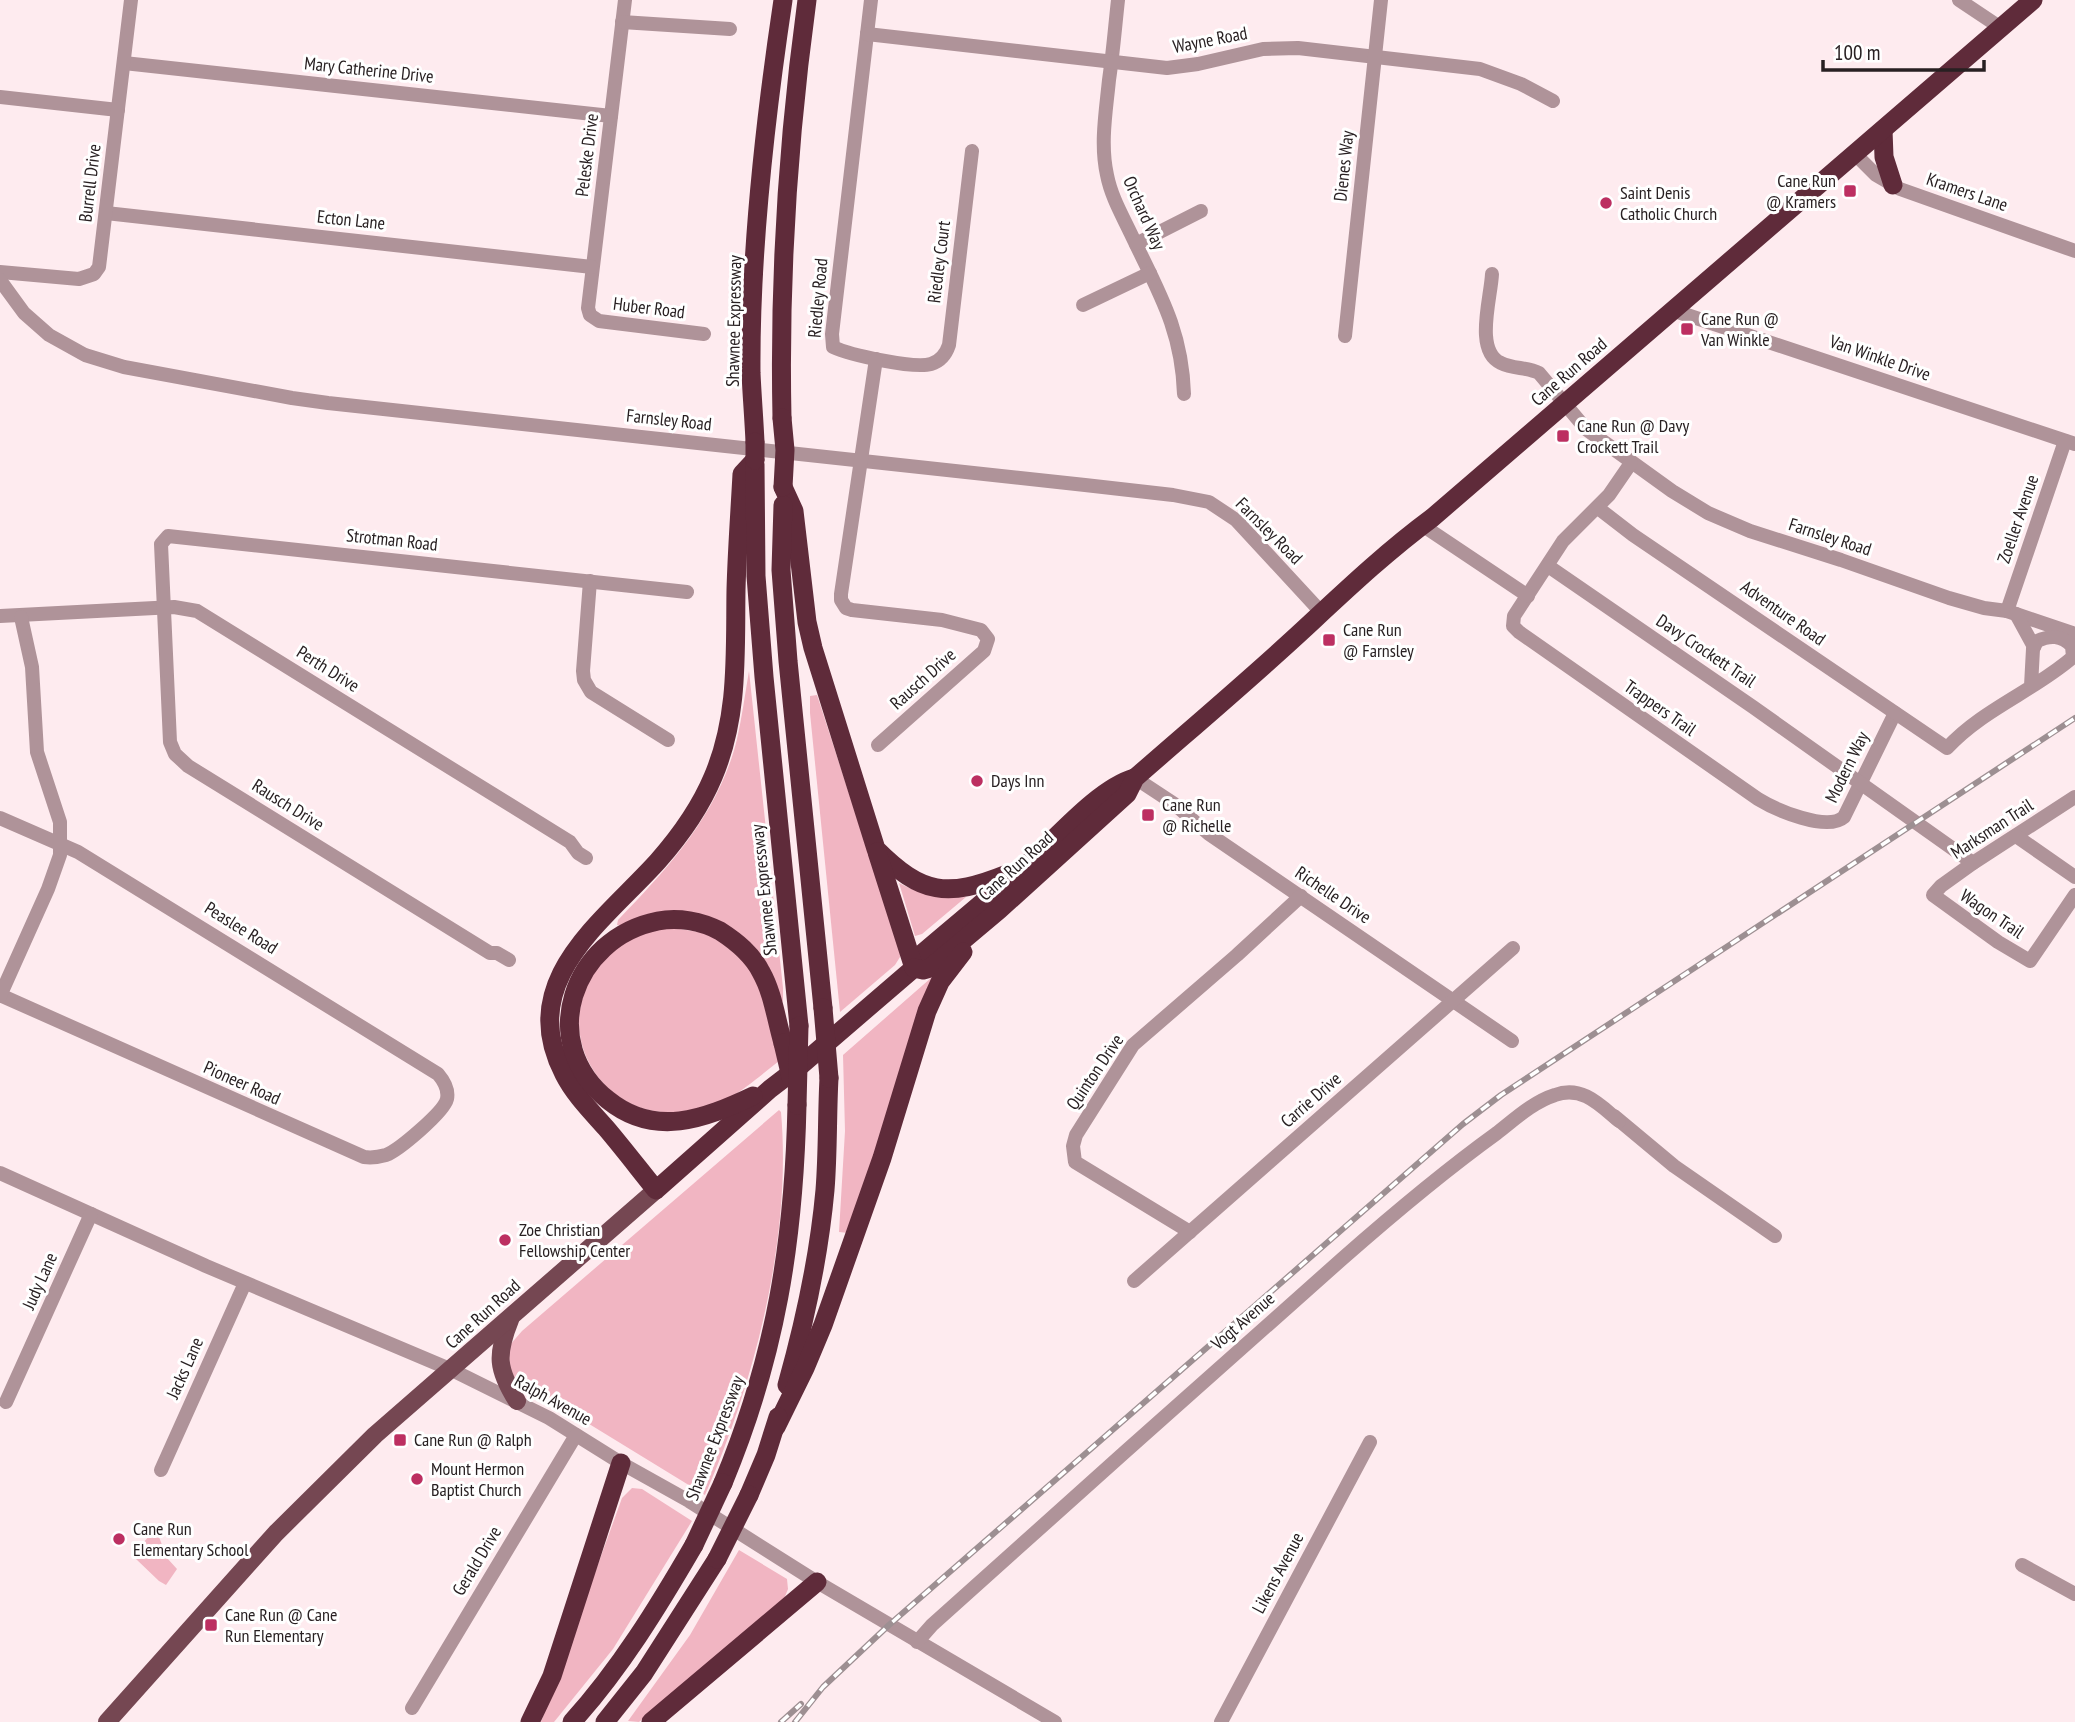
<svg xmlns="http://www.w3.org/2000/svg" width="2075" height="1722" font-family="'PT Sans Narrow',sans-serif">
<rect width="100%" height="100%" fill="#feebef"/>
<g fill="#f1b5c2">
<path d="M749,671l34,317v14l-51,-72 -115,-5 1,-5c51,-53 101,-107 119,-181 5,-22 8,-45 12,-68z"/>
<path d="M817,695l83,255v7l-5,8 -55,47 -30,-299v-17z"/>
<path d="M899,883c23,12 42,16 67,14l-44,37 -7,2z"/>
<path d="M667,927l45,7 43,37 24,90c-28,22 -55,47 -91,53 -8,1 -19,-1 -27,-2 -20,-2 -36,-9 -52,-23 -46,-44 -37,-110 13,-147 11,-9 31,-11 45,-15z"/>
<path d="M939,971l-90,262 -10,-1 6,-101 -2,-76z"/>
<path d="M779,1110l2,2c11,125 -26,269 -76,383l-155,-95 -32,-16 -8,-9 -1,-29 13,-15z"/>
<path d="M632,1488l10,1 50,32 -79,128 -59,73h-13l81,-224z"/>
<path d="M151,1534l8,3 8,21 10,11 -11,16 -7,-4 -23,-22 6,-15z"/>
<path d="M739,1550l48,29 1,10 -4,10 -145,123 -11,-1 62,-86z"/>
</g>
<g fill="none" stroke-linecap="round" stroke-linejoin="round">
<g stroke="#af9399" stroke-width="14">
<path d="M625,0l-37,308 2,7 9,6 105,13"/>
<path d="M871,0l-39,334 1,13c17,8 81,22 98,17 10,-3 15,-10 18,-19l23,-194"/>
<path d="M1118,0c-3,27 -5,53 -9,80 -3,31 -9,64 -2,95 4,21 15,40 24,59 27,57 51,95 53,160"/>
<path d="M1959,0l42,28"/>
<path d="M622,22l108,7"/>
<path d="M867,34l300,34 31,-4 65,-15 35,-1 182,21 41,15 32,17"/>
<path d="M124,63l487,53"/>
<path d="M0,97l118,13"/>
<path d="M1855,154l21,21 24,14 175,62"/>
<path d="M106,213l486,54"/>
<path d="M1136,244l65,-33"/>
<path d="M0,272l79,7 15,-5 5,-7 32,-267"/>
<path d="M1492,274c-1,24 -18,77 9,89 12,6 26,4 38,10l47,56 86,62 36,22 42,18 91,29 108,38 35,10 23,3 68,23"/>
<path d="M0,280l24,33 25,22 36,20 39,12 168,31 36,5 757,82 88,10 36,7 27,18 85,92"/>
<path d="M1083,305l67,-32"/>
<path d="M1672,310l403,134"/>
<path d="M1345,336l36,-336"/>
<path d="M876,359l-35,235v6l5,8 6,2 90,10 39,10 7,9 -4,12 -106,94"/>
<path d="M1631,463l-22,32 -46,46 -49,75 -1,10 6,6 239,167c18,11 69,33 86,18l51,-104"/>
<path d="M1598,508l35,27 314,213c36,-39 87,-57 126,-91l-1,-11c-11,-11 -22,-11 -35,-5l-4,8 -2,37"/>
<path d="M1422,525l106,71"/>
<path d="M1548,566l205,141 220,156"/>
<path d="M590,581l-7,90 1,9 7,12 77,48"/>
<path d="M2007,611l58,-170"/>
<path d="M2016,614l18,33"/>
<path d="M0,616l174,-9 23,4 373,231 8,11 8,5"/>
<path d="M1135,778l38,25 36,31 303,207"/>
<path d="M2075,797l-102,66 -32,23 -8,9 65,47 32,19 45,-66"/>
<path d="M0,818l78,34 360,222c6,7 11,15 9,25 -3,13 -48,51 -61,56 -7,2 -15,3 -22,2l-364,-162"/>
<path d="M2016,836l59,41"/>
<path d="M509,960l-12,-7h-7l-302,-187 -13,-12 -5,-12 -9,-198 7,-8 519,56"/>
<path d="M0,996l48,-107 12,-34v-33l-23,-70 -5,-85 -11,-50"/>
<path d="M1614,1116l60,50 101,70"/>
<path d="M0,1173l206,93 246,104 97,48 72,45 68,38 128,81 238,140"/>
<path d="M1190,1232l-115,-70 -2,-16 3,-11 57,-90 104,-90 64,-59"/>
<path d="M1134,1281l379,-333"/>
<path d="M6,1402l85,-188"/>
<path d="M161,1470l84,-187"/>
<path d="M2022,1565l53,29"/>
<path d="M917,1642l15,-17c136,-123 273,-244 410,-366 50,-44 101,-87 155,-126 18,-14 36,-31 58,-38 27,-10 45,10 64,26"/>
<path d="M412,1708l164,-273"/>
<path d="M1221,1722l149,-280"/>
</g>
<g stroke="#754752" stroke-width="18">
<path d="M510,1320c-14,35 -13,49 7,81"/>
<path d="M107,1722l169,-189 99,-98 281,-245"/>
</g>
<g stroke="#5f2b3a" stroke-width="19">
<path d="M1883,130l1,27 9,28"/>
<path d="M782,418c-3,-140 6,-279 25,-418"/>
<path d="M755,442c-1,-23 -3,-46 -4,-69 -1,-121 14,-253 32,-373"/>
<path d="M755,460l-13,14c-2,38 -5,77 -6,116 -1,64 3,126 -23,187 -13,31 -33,59 -55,84 -55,61 -143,120 -94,213 10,20 27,37 42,54 17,20 33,41 50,62l114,-101 30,-23 114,-98 3,-10c36,-31 73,-61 108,-92 29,-25 72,-77 109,-88"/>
<path d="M755,464l1,112 8,101 35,349"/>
<path d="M783,487l11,24 13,111 6,26 63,201c46,46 71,49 131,25"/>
<path d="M783,505l-2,65 7,91 35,347"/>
<path d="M877,852l37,116"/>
<path d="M914,968l9,2 7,-2 69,-58 128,-116 8,-16c56,-49 114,-98 168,-148 42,-39 83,-78 129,-112l601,-518"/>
<path d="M753,1096c-49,23 -98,42 -145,4 -72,-57 -36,-162 50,-179 20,-4 43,0 62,10 17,11 32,23 41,41 12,21 15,47 22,71"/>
<path d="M787,1385c18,-64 32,-129 38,-195 3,-37 2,-75 4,-112"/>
<path d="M776,1427l29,-59 18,-43 59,-167 45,-147 13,-29 23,-30"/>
<path d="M723,1483c53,-127 71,-242 74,-378"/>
<path d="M749,1495l17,-40 12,-38"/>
<path d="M530,1722l22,-46 69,-213"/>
<path d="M572,1722c48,-53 86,-115 122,-177"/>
<path d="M605,1722l39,-49 73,-114"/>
<path d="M651,1722l166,-140"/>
</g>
<defs>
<g id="rail">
<path d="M781,1722l20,-18"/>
<path d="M795,1722l28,-35 66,-62 574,-501 38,-29 574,-377"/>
</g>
</defs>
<use href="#rail" stroke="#9d8f92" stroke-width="6"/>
<use href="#rail" stroke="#fff" stroke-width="3.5" stroke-dasharray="10" stroke-linecap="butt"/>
<g stroke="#5f2b3a" stroke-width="19">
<path d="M782,418l3,32 -2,37"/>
<path d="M755,460v-18"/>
<path d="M823,1008l6,70"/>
<path d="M783,1043l8,34"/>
<path d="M797,1105l2,-79"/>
<path d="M694,1545l29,-62"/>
<path d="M717,1559l32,-64"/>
</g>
</g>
<g fill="#bc2f61" stroke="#fff" stroke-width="2.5">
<rect x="1843" y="184" width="14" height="14" rx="3.5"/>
<circle cx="1606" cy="203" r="7"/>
<rect x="1680" y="322" width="14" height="14" rx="3.5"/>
<rect x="1556" y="429" width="14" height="14" rx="3.5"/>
<rect x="1322" y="633" width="14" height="14" rx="3.5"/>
<circle cx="977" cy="781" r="7"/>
<rect x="1141" y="808" width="14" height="14" rx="3.5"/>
<circle cx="505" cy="1240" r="7"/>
<rect x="393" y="1433" width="14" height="14" rx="3.5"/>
<circle cx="417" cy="1479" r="7"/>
<circle cx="119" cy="1539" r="7"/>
<rect x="204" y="1618" width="14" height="14" rx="3.5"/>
</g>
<g text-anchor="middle" stroke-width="6" stroke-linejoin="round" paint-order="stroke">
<g font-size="18" fill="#282022" stroke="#fff">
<text transform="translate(1210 40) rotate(-11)" y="6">Wayne Road</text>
<text transform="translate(369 70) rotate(6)" y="6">Mary Catherine Drive</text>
<text transform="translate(587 155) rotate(-83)" y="6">Peleske Drive</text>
<text transform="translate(1344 166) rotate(-84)" y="6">Dienes Way</text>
<text transform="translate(90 183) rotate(-83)" y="6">Burrell Drive</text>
<text transform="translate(1967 192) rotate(19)" y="6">Kramers Lane</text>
<text transform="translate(1144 213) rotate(66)" y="6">Orchard Way</text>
<text transform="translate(351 220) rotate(6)" y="6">Ecton Lane</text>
<text transform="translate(939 262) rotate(-83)" y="6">Riedley Court</text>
<text transform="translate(818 298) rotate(-85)" y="6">Riedley Road</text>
<text transform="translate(649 308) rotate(7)" y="6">Huber Road</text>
<text transform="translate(734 321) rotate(-89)" y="6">Shawnee Expressway</text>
<text transform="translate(1880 358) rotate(19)" y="6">Van Winkle Drive</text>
<text transform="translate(1569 372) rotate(-41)" y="6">Cane Run Road</text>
<text transform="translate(669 420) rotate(6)" y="6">Farnsley Road</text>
<text transform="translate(2018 519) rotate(-71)" y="6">Zoeller Avenue</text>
<text transform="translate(1269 531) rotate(45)" y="6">Farnsley Road</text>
<text transform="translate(1830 537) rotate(18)" y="6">Farnsley Road</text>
<text transform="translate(392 540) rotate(6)" y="6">Strotman Road</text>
<text transform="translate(1783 613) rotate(35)" y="6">Adventure Road</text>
<text transform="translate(1706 651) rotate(34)" y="6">Davy Crockett Trail</text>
<text transform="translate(328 669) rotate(32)" y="6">Perth Drive</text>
<text transform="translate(923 679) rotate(-42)" y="6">Rausch Drive</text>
<text transform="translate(1660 708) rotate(35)" y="6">Trappers Trail</text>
<text transform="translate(1847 767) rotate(-64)" y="6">Modern Way</text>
<text transform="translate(288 805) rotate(32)" y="6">Rausch Drive</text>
<text transform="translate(1992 829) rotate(-33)" y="6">Marksman Trail</text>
<text transform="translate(1016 866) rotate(-42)" y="6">Cane Run Road</text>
<text transform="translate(764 890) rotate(-96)" y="6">Shawnee Expressway</text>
<text transform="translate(1333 895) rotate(34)" y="6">Richelle Drive</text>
<text transform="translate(1992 914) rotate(34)" y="6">Wagon Trail</text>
<text transform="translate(241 928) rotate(32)" y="6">Peaslee Road</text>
<text transform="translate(1095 1072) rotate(-56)" y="6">Quinton Drive</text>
<text transform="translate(242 1083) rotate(24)" y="6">Pioneer Road</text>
<text transform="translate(1311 1100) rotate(-41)" y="6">Carrie Drive</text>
<text transform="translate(40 1281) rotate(-66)" y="6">Judy Lane</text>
<text transform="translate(483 1314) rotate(-42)" y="6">Cane Run Road</text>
<text transform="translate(1243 1321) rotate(-41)" y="6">Vogt Avenue</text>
<text transform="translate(185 1368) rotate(-66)" y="6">Jacks Lane</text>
<text transform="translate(553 1400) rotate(29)" y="6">Ralph Avenue</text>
<text transform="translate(715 1438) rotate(-69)" y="6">Shawnee Expressway</text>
<text transform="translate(477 1561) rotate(-59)" y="6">Gerald Drive</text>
<text transform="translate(1278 1573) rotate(-62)" y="6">Likens Avenue</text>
</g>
<g font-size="18" fill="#282022" stroke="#fff" text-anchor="start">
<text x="1836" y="187" text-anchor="end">Cane Run<tspan x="1836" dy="21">@ Kramers</tspan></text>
<text x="1620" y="199">Saint Denis<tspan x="1620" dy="21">Catholic Church</tspan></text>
<text x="1701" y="325">Cane Run @<tspan x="1701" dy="21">Van Winkle</tspan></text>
<text x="1577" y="432">Cane Run @ Davy<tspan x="1577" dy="21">Crockett Trail</tspan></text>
<text x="1343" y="636">Cane Run<tspan x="1343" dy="21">@ Farnsley</tspan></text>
<text x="991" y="787">Days Inn</text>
<text x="1162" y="811">Cane Run<tspan x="1162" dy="21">@ Richelle</tspan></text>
<text x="519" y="1236">Zoe Christian<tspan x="519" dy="21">Fellowship Center</tspan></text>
<text x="414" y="1446">Cane Run @ Ralph</text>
<text x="431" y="1475">Mount Hermon<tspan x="431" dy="21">Baptist Church</tspan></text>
<text x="133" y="1535">Cane Run<tspan x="133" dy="21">Elementary School</tspan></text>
<text x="225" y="1621">Cane Run @ Cane<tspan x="225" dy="21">Run Elementary</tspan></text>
</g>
</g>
<path d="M1823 60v10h161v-10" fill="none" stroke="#282022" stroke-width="3.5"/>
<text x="1834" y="60" font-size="21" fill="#282022" stroke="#ffffff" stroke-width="5" paint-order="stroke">100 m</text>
</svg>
